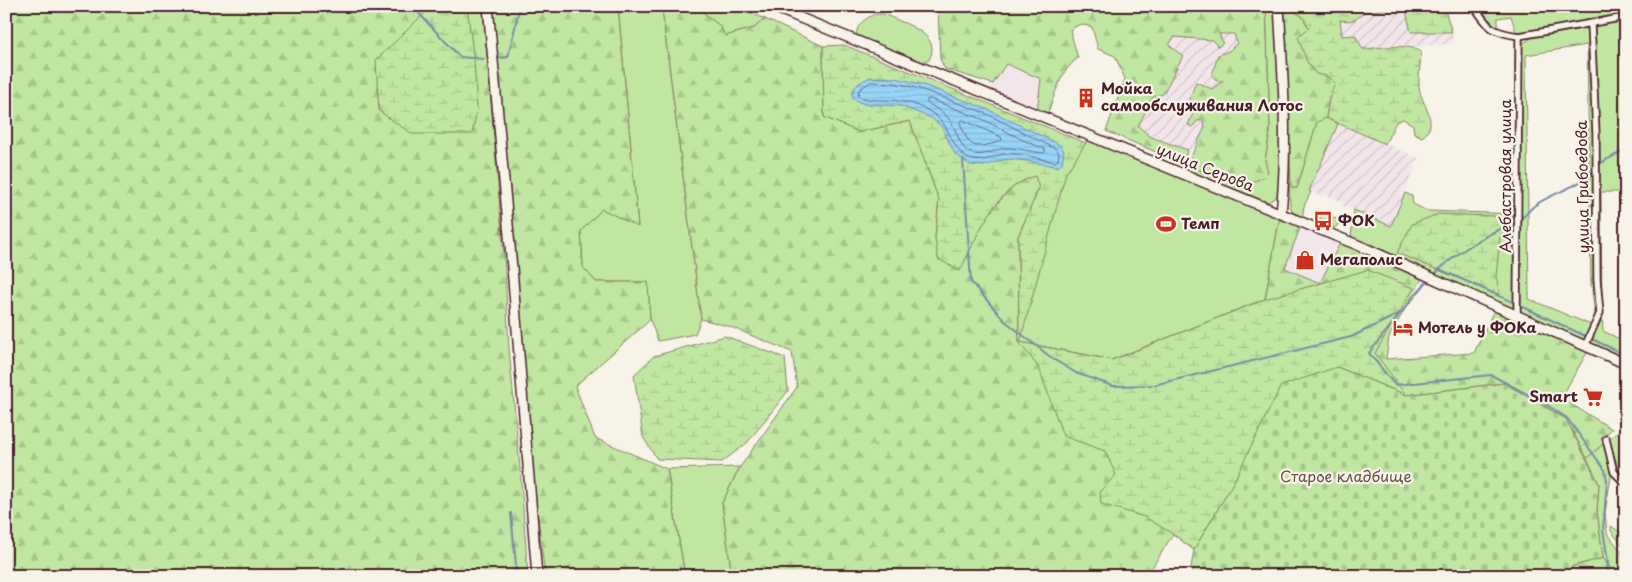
<svg xmlns="http://www.w3.org/2000/svg" width="1632" height="582" font-family="'Playpen Sans',sans-serif">
<defs>
<pattern id="industrial-furrows" width="10" height="10" patternUnits="userSpaceOnUse" patternTransform="scale(1.25)"><rect width="10" height="10" fill="#f2e6eb"/><path d="M-1 1l2-2M0 10L10 0M9 11l2-2" fill="none" stroke="#d1c5ca"/></pattern>
<pattern id="forest-firs" width="22" height="20" patternUnits="userSpaceOnUse" patternTransform="scale(1.25)"><rect width="22" height="20" fill="#c0e6a1"/><path d="M5 1l3.5 6h-7zM16 11l3.5 6h-7z" fill="#a6c58b"/></pattern>
<pattern id="wetland-marsh" width="20" height="14" patternUnits="userSpaceOnUse" patternTransform="scale(1.25)"><rect width="20" height="14" fill="#c0e6a1"/><path d="M1 5h8M5 5V1M11 12h8M15 12V8" fill="none" stroke="#a6c58b"/></pattern>
<pattern id="cemetery-stones" width="16" height="16" patternUnits="userSpaceOnUse" patternTransform="scale(1.25)"><rect width="16" height="16" fill="#c0e6a1"/><path d="M2 7V4a2 2 0 0 1 4 0v3zM10 15v-3a2 2 0 0 1 4 0v3z" fill="#a6c58b"/></pattern>
<pattern id="water-rules" width="6" height="5" patternUnits="userSpaceOnUse" patternTransform="scale(1.25)"><rect width="6" height="5" fill="#97d5f8"/><path d="M0 2.5h6" fill="none" stroke="#84b6d5"/></pattern>
</defs>
<rect width="100%" height="100%" fill="#f7f3e8"/>
<filter id="ink" filterUnits="userSpaceOnUse"><feTurbulence type="fractalNoise" baseFrequency=".02" numOctaves="2"/><feDisplacementMap in="SourceGraphic" scale="10" xChannelSelector="R" yChannelSelector="G"/><feConvolveMatrix kernelMatrix="1 2 1 2 8 2 1 2 1" color-interpolation-filters="sRGB"/></filter>
<g filter="url(#ink)">
<g fill="#f2e6eb">
<path d="M1006,64l35,15 -4,32 -49,-20z"/>
<path d="M1301,225l40,16 -20,42 -37,-15z"/>
</g>
<g fill="url(#industrial-furrows)">
<path d="M1152,6l108,16 -15,148 -124,-43z"/>
<path d="M1405,7l6,25h41l2,12 -91,5 -21,-13 -2,-17 9,3 9,-3 6,-7z"/>
<path d="M1338,124l81,34 -28,68 -50,-21v-4l-17,-7 -2,3 -13,-6z"/>
</g>
<g fill="#c0e6a1" stroke="#858266" fill-rule="evenodd">
<path d="M618,6h57l-13,3 39,310 -6,15 -37,7 -8,-21 -2,-38h-52l-13,-15 -2,-36 21,-22 36,17z"/>
<path d="M695,6h40l30,13 -11,9 -29,8 -5,-10z"/>
<path d="M1266,6h10l5,64v118c-4,9 -8,14 -18,14l-78,-31 2,-6 54,21 24,-26 5,-28z"/>
<path d="M1283,6l10,182h4l20,-67 9,-3 12,6 -29,67 2,1 -7,14 -2,13c-7,-3 -10,-6 -12,-14z"/>
<path d="M1480,6h10l8,4 15,-4h113v8l-97,18h-13l-5,-16 -13,2v7l-2,1 -9,-9z"/>
<path d="M875,14h8c17,8 61,19 46,46l-8,2 -64,-25c-3,-11 9,-19 18,-23z"/>
<path d="M1626,19v173h-25l1,120 1,19 23,11v18l-37,-16 13,-32 -2,-37 -6,-246 3,-4z"/>
<path d="M1585,28l3,2 2,6 4,97 1,140 -4,7c14,20 2,43 -6,62l-66,-31 2,-70h-2l-4,69 -164,-72 3,-28 37,16 14,-33 7,3 1,8 14,7 92,3 3,-170 9,-6zM1587,45l4,239 4,30 -4,11 -62,-26 -3,-244z"/>
<path d="M1088,139l192,77 -15,83 -153,61 -93,-18 20,-154 27,-15z"/>
<path d="M1323,214l14,5 2,3 -1,3 -4,3 -15,-8 1,-4z"/>
<path d="M1626,425v37l-5,7v4l5,4v2l-7,-8 -10,-32z"/>
<path d="M1604,443l8,28 -7,42 2,20 19,25v18h-9l-14,-18 -6,-47 2,-27 -12,-26z"/>
<path d="M740,467l-18,36 10,73h-47l-18,-107z"/>
<path d="M1611,526l15,10v14l-15,-19z"/>
</g>
<g fill="url(#forest-firs)" stroke="#858266">
<path d="M6,6h477l22,264 4,78 11,120 8,108h-522z"/>
<path d="M491,6h127l20,221 -36,-18 -21,22 2,36 13,15h52l2,38 -75,66 20,52 72,31 18,107h-140l-24,-200z"/>
<path d="M675,6h20l25,20 5,10 29,-8 11,-9 58,27 1,71 35,15 51,-11 29,79 -4,38 24,32 30,-58 30,-31 16,-6 4,13 -21,49 1,105 93,18 153,-61 15,-83 21,9 -16,43 35,15 21,-42 82,36 -34,60 -3,22 88,-6 21,-45 93,43 -27,47 51,31 -9,8 1,6 -17,15 -21,-39 -62,-36 -98,12 -125,-9 -87,164 -21,-16 -26,42h-415l-10,-73 18,-36 57,-80 -5,-35 -64,-26 -27,-7 -39,-310z"/>
<path d="M938,6h328l4,126 -5,28 3,12 -6,6 -21,8 -54,-21 18,-38 -2,-6h-6l-4,6 -5,-2 9,-21 -8,-4 7,-18 16,7 11,-8h-6l-5,-6 6,-20 11,-4 8,-8 -3,-9h-15l4,9 -5,4 -6,-7 -38,-3 -5,8 14,11 -20,38 -10,3 -15,29 13,11 37,13 -6,13 -76,-32 19,-52 -10,-23 -17,-7 -6,-22 -12,-3 -10,6 8,28c-18,13 -23,37 -31,57l-10,-4 4,-32 -35,-15 -13,20 -48,-15 -5,-10z"/>
<path d="M1283,6h8l1,4 10,6 7,12 7,46 10,2 9,7 -6,16 -3,19 -9,4 -20,66h-5l-1,-4z"/>
</g>
<g fill="url(#wetland-marsh)" stroke="#858266">
<path d="M432,6h35l7,55 3,49 -5,24h-60l-33,-23 -3,-51z"/>
<path d="M1291,6h140l14,4 7,22h-41l-6,-25 -41,5c-8,9 -13,10 -24,8l2,16 13,-1 8,14c16,-1 44,-6 58,2 0,11 -3,24 -2,36 2,17 22,37 3,50l-8,-4 -1,-8 -10,-6 -7,3 -11,22 -59,-26 3,-19 6,-16 -9,-7 -10,-2 -10,-14 -8,-23 11,-9 -7,-12 -10,-6z"/>
<path d="M844,45l242,98 -20,30 -46,169 92,18 153,-61 102,-29 47,18 -39,65 31,42 -69,-28 -104,116 -39,67 -21,-16 -28,-17 -44,-13 -1,-13 16,-16 -11,-24 -42,-15 -24,-68 -20,-26 -1,-105 21,-49 -4,-12c-40,11 -58,61 -75,95l-22,-12 -3,-21 4,-38 -29,-79 -51,11 -35,-15 -1,-71z"/>
<path d="M1438,214l80,3v5l-18,15 -4,40 4,17 -6,-1 -97,-40 15,-29z"/>
<path d="M725,336l60,22 3,33 -41,52 -25,19 -65,-3 -14,-22 -9,-62 20,-19z"/>
<path d="M1603,558l14,18h-51l7,-10z"/>
</g>
<path fill="url(#cemetery-stones)" stroke="#858266" d="M1337,367l69,28 98,-12 62,36 33,65 -2,27 6,47 -30,8 -7,10h-374l-1,-9 3,-17 39,-67 48,-97z"/>
<path fill="url(#water-rules)" stroke="#788ca6" d="M870,77l26,1 25,6 66,25 73,36 4,6 -2,12 -4,4 -30,-6 -21,-2 -23,7 -14,-1 -15,-11 -14,-28 -10,-8 -30,-12 -37,-2 -11,-5c-3,-12 7,-17 17,-22z"/>
<g fill="none" stroke-linecap="round" stroke-linejoin="round">
<g stroke="#69687d" stroke-width="1">
<path d="M871,82l24,1 25,6 65,24 71,36 3,4 -1,7 -3,2c-16,-3 -33,-9 -49,-8 -12,1 -21,9 -33,6 -20,-4 -22,-34 -38,-45 -10,-7 -24,-13 -36,-14 -13,-2 -29,1 -41,-5l1,-6z"/>
<path d="M930,99l52,20 41,21 19,8 3,1v3l-2,1c-12,-1 -23,-5 -35,-5 -11,0 -23,9 -34,6 -16,-4 -16,-24 -25,-35 -5,-7 -14,-11 -22,-16v-3z"/>
<path d="M963,120l38,17 1,3c-3,2 -7,3 -11,4 -22,6 -23,-2 -31,-21z"/>
</g>
<g stroke="#788ca6" stroke-width="2">
<path d="M412,6l48,51 24,2"/>
<path d="M499,58l9,-1 12,-51"/>
<path d="M963,159l8,123 34,39 48,38 23,14 37,13 41,-1 197,-48 50,-24 28,-34"/>
<path d="M1598,166c7,-8 20,-10 28,-18"/>
<path d="M1520,219c6,-3 9,-9 14,-13 19,-14 45,-18 60,-36"/>
<path d="M1439,269l76,34"/>
<path d="M1433,276c22,-24 54,-41 82,-55"/>
<path d="M1519,305l107,50"/>
<path d="M1399,315l-30,38 26,32 96,-10 53,28 23,15 38,52 2,11 -4,49 5,32 -1,14"/>
<path d="M511,513l6,63"/>
</g>
<defs>
<g id="street">
<path d="M1474,6c15,23 18,26 45,30l107,-19"/>
<path d="M1517,315l2,-279"/>
<path d="M1585,346l15,-33 -3,-33 -1,-147 -5,-109"/>
<path d="M1606,439l8,33 12,12"/>
</g>
<g id="secondary">
<path d="M771,6l594,242 261,116"/>
<path d="M1279,6c4,67 9,141 2,207"/>
</g>
<path id="primary" d="M488,6l24,262 25,308"/>
</defs>
<use href="#street" stroke="#4a1f2b" stroke-width="9"/>
<use href="#secondary" stroke="#4a1f2b" stroke-width="12"/>
<use href="#primary" stroke="#4a1f2b" stroke-width="12"/>
<use href="#street" stroke="#f7f3e8" stroke-width="5.5"/>
<use href="#secondary" stroke="#f7f3e8" stroke-width="9"/>
<use href="#primary" stroke="#f7f3e8" stroke-width="9"/>
</g>
</g>
<defs>
<symbol id="building-bare" viewBox="-9 -9 18 18"><path d="M-4-6H4V6H1V3H-1V6H-4ZM-2.5-4.3h1.7v1.8h-1.7ZM.8-4.3h1.7v1.8H.8ZM-2.5-1h1.7V.8h-1.7ZM.8-1h1.7V.8H.8Z" fill="#c8321e" stroke="#f7f3e8" stroke-width="2.5" paint-order="stroke"/></symbol>
<symbol id="bus-bare" viewBox="-9 -9 18 18"><path d="M-5-6H5V4H4V6H2V4H-2V6H-4V4H-5ZM-3.5-4V0h7V-4ZM-3.5 1.2v1.5H-2V1.2ZM2 1.2v1.5H3.5V1.2Z" fill="#c8321e" stroke="#f7f3e8" stroke-width="2.5" paint-order="stroke"/></symbol>
<symbol id="stadium-bare" viewBox="-9 -9 18 18"><path d="M0-5a6.5 5 0 1 0 0 10a6.5 5 0 1 0 0-10ZM-3.5-1.8h7v3.6h-7Z" fill="#c8321e" stroke="#f7f3e8" stroke-width="2.5" paint-order="stroke"/></symbol>
<symbol id="shop-bare" viewBox="-9 -9 18 18"><path d="M-5-2.5h2.3a2.7 3.5 0 0 1 5.4 0H5L5.5 6h-11ZM-1.5-2.5h3a1.5 2.3 0 0 0-3 0Z" fill="#c8321e" stroke="#f7f3e8" stroke-width="2.5" paint-order="stroke"/></symbol>
<symbol id="hotel-bare" viewBox="-9 -9 18 18"><path d="M-6-4.5h1.5V1H6V5H4.5V3h-9V5H-6ZM-4 0a1.8 1.8 0 1 1 3.6 0ZM.5 0V-2.5h3Q6-2.5 6 0Z" fill="#c8321e" stroke="#f7f3e8" stroke-width="2.5" paint-order="stroke"/></symbol>
<symbol id="supermarket-bare" viewBox="-9 -9 18 18"><path d="M-6-5.5h2.5l.6 2H6L4.5 2H-2.5L-4.4-4H-6ZM-1.5 3.2a1.3 1.3 0 1 0 .1 0ZM3 3.2a1.3 1.3 0 1 0 .1 0Z" fill="#c8321e" stroke="#f7f3e8" stroke-width="2.5" paint-order="stroke"/></symbol>
</defs>
<g fill-rule="evenodd">
<use href="#building-bare" x="1072" y="84" width="28" height="28"/>
<use href="#bus-bare" x="1309" y="207" width="28" height="28"/>
<use href="#stadium-bare" x="1152" y="210" width="28" height="28"/>
<use href="#shop-bare" x="1291" y="246" width="28" height="28"/>
<use href="#hotel-bare" x="1389" y="314" width="28" height="28"/>
<use href="#supermarket-bare" x="1579" y="383" width="28" height="28"/>
</g>
<g text-anchor="middle" stroke-width="4.5" stroke-linejoin="round" paint-order="stroke">
<g font-size="15" font-weight="bold" fill="#4a1f2b" stroke="#f7f3e8" text-anchor="start">
<text x="1101" y="94">Мойка<tspan x="1101" dy="17">самообслуживания Лотос</tspan></text>
<text x="1338" y="226">ФОК</text>
<text x="1181" y="229">Темп</text>
<text x="1320" y="265">Мегаполис</text>
<text x="1418" y="333">Мотель у ФОКа</text>
<text x="1578" y="402" text-anchor="end">Smart</text>
</g>
<g font-size="15" fill="#4a1f2b" stroke="#f7f3e8">
<text transform="translate(1205 168) rotate(22)" y="5">улица Серова</text>
<text transform="translate(1506 176) rotate(-90)" y="5">Алебастровая улица</text>
<text transform="translate(1583 187) rotate(-91)" y="5">улица Грибоедова</text>
</g>
<g font-size="15" fill="#685148" stroke="#f7f3e8">
<text x="1346" y="482">Старое кладбище</text>
</g>
</g>
<rect width="1632" height="582" fill="none" stroke="#f7f3e8" stroke-width="25"/>
<rect x="12" y="12" width="1607" height="557" fill="none" stroke="#4a1f2b" stroke-width="2" filter="url(#ink)"/>
</svg>
